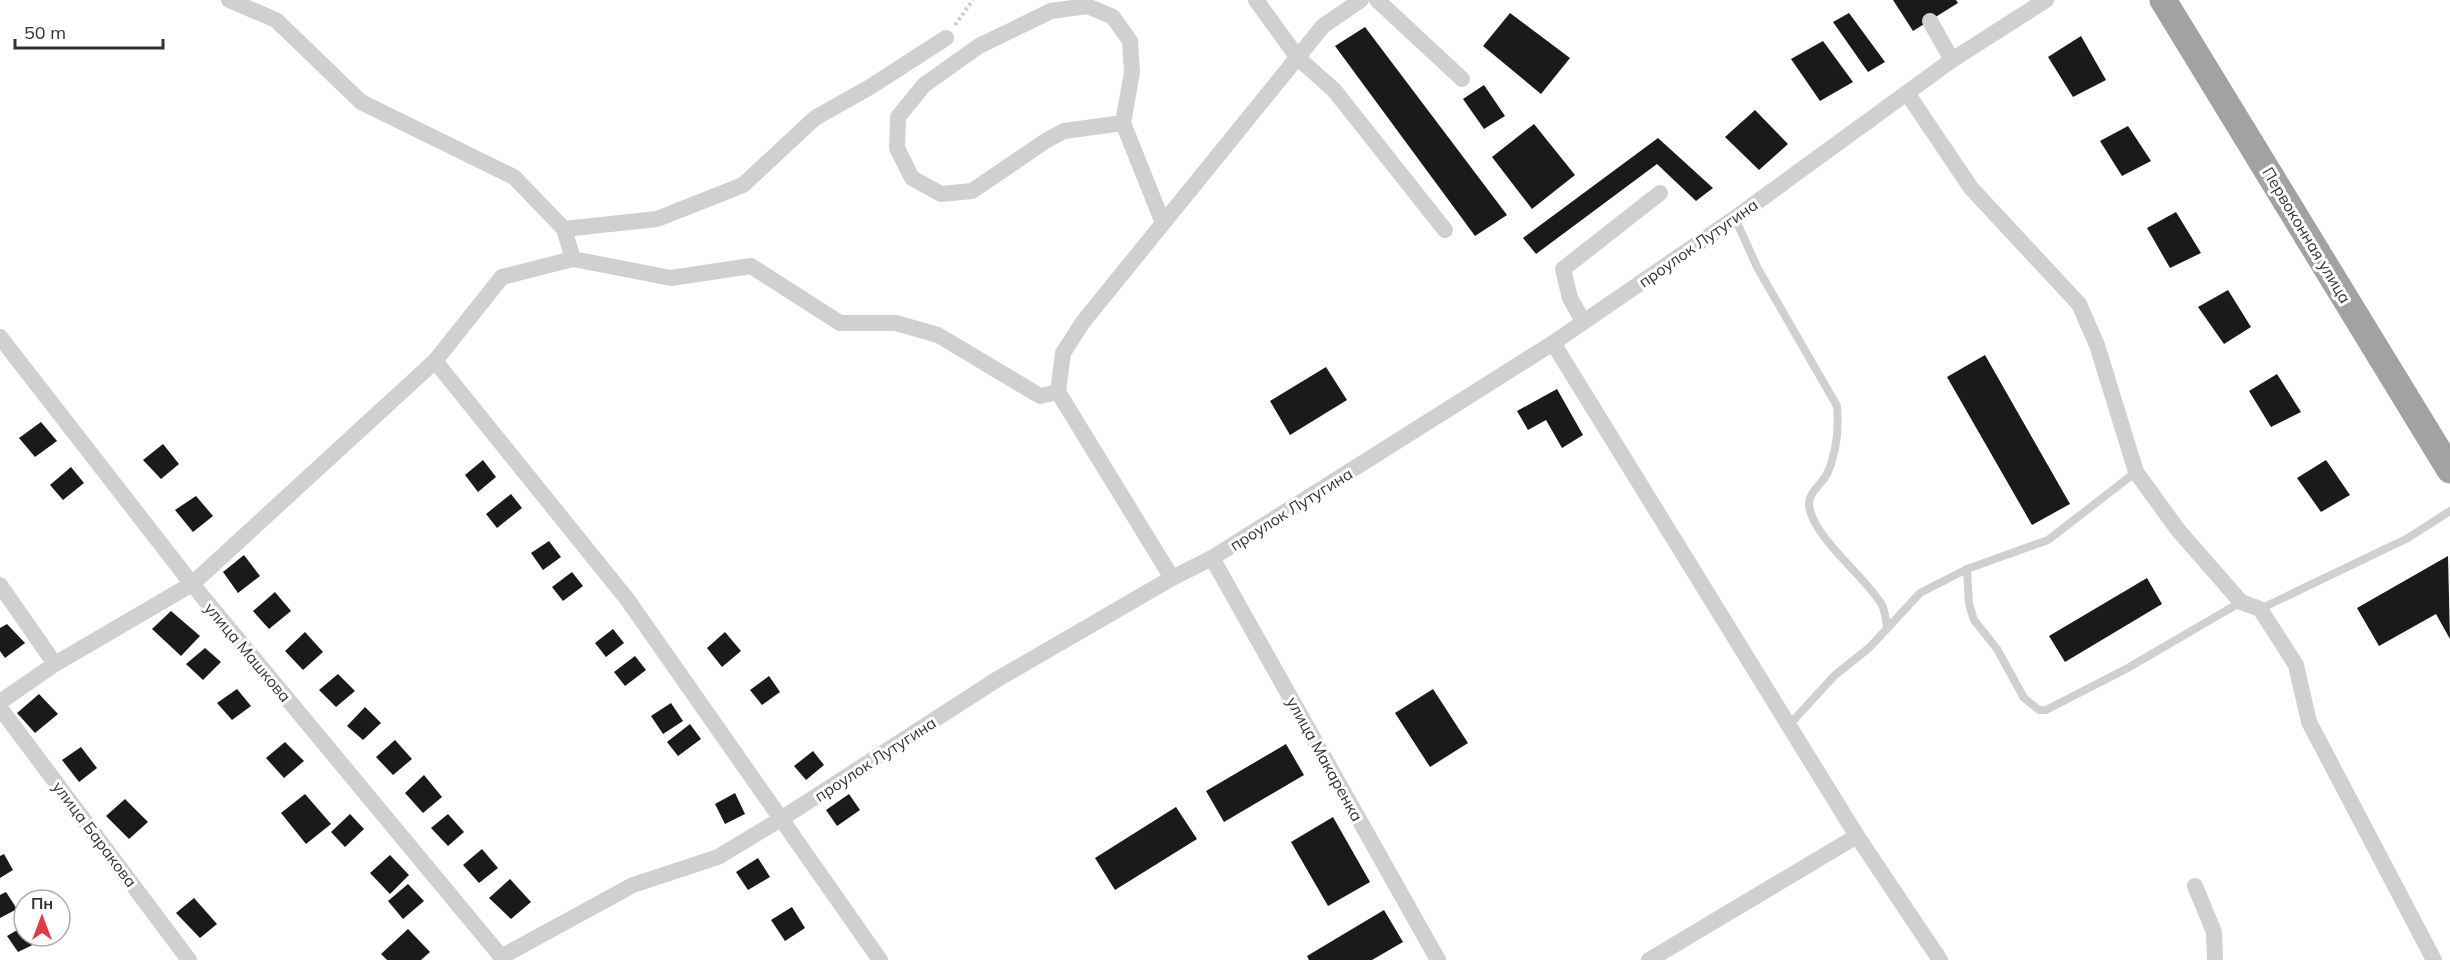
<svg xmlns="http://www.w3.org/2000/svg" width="2450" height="960" font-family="Mulish,sans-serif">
<rect width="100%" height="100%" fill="#fff"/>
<g fill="#1a1a1a">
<path d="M1893,0h63l2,3 -45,28z"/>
<path d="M1510,13l60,45 -29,36 -58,-48z"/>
<path d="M1849,13l36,49 -17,10 -35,-50z"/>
<path d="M1365,27l142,188 -32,21 -140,-190z"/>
<path d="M2081,36l25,44 -33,17 -25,-40z"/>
<path d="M1823,41l30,41 -33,19 -29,-42z"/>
<path d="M1484,85l21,31 -21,13 -21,-30z"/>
<path d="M1755,110l33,34 -29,26 -34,-33z"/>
<path d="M1534,124l41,51 -43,34 -40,-52z"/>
<path d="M2128,126l23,35 -29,15 -22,-35z"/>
<path d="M1658,138l55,50 -17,13 -39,-37 -121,90 -13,-16z"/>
<path d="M2176,212l25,41 -31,15 -23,-40z"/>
<path d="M2228,290l23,37 -27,17 -26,-37z"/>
<path d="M1985,355l85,149 -38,21 -85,-148z"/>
<path d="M1326,367l21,33 -57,35 -20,-34z"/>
<path d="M2277,374l24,38 -30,15 -22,-36z"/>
<path d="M1557,389l26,46 -21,13 -16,-28 -18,10 -11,-19z"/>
<path d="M41,422l16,19 -22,16 -16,-19z"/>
<path d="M163,444l16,20 -18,15 -18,-19z"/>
<path d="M483,460l13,17 -18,15 -13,-17z"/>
<path d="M2326,460l24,35 -29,17 -24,-34z"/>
<path d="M71,467l13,16 -21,17 -13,-15z"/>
<path d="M511,494l11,14 -25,20 -11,-14z"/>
<path d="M196,496l17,20 -20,16 -18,-22z"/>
<path d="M549,541l12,16 -18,13 -12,-17z"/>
<path d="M244,555l16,21 -22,17 -15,-21z"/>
<path d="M2448,556l2,83 -14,-25 -57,32 -22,-38z"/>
<path d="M572,572l11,14 -20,15 -11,-14z"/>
<path d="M2147,578l15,26 -97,58 -16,-26z"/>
<path d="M275,592l16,19 -22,18 -16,-18z"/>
<path d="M171,611l29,25 -19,20 -29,-27z"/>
<path d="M7,624l18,19 -20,15 -5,-7v-23z"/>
<path d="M613,629l11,14 -18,14 -11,-14z"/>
<path d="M305,632l18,20 -20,18 -18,-19z"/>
<path d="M725,632l16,19 -19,16 -15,-19z"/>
<path d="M205,648l16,14 -18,18 -17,-16z"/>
<path d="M635,656l11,14 -21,16 -11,-14z"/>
<path d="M338,674l17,17 -19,16 -17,-17z"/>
<path d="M769,676l11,16 -18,13 -12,-15z"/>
<path d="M237,689l14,17 -19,14 -15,-17z"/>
<path d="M1433,689l35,54 -38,24 -35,-54z"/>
<path d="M39,694l19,20 -23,19 -18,-20z"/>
<path d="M671,703l12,18 -20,13 -12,-18z"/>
<path d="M365,707l16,16 -18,17 -16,-14z"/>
<path d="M690,724l11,15 -23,17 -11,-14z"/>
<path d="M395,740l17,19 -19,16 -17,-18z"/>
<path d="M285,742l19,19 -20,17 -18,-20z"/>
<path d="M1286,744l18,31 -80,47 -18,-31z"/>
<path d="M81,747l16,21 -18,14 -17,-22z"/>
<path d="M813,751l11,14 -18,15 -12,-14z"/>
<path d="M424,775l18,22 -19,16 -18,-20z"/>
<path d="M735,793l10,21 -20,10 -10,-20z"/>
<path d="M305,794l26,30 -25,20 -25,-31z"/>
<path d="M849,794l11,16 -23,16 -11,-16z"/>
<path d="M125,799l23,23 -19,17 -23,-23z"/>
<path d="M1176,807l21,32 -82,51 -20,-32z"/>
<path d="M350,814l14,15 -19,18 -14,-15z"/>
<path d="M448,814l16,18 -16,14 -17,-18z"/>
<path d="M1333,817l37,65 -42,24 -37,-64z"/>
<path d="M482,849l16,19 -19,15 -16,-18z"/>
<path d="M4,854l9,16 -13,8v-22z"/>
<path d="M390,855l19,20 -19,19 -20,-21z"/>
<path d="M758,858l12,19 -22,13 -12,-18z"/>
<path d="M510,879l21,23 -20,17 -22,-21z"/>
<path d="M408,884l16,17 -21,18 -15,-18z"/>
<path d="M6,892l11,17 -17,9v-23z"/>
<path d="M194,898l23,26 -17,14 -24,-25z"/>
<path d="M792,907l13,21 -20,13 -14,-21z"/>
<path d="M1384,910l19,32 -31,18h-63l-2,-4z"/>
<path d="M24,926v10l23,2 -29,14 -11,-16z"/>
<path d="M408,929l22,23 -9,8h-34l-6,-6z"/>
</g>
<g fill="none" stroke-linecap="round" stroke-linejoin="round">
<path stroke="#cdcdcd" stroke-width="4" stroke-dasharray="3 3" stroke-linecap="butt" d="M955,25l18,-25"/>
<g stroke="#d0d0d0" stroke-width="8">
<path d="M1735,218l22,49 80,139c2,24 0,46 -10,68 -5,10 -19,19 -18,31 3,32 57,72 73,100 3,6 4,16 5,22"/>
<path d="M1967,569l2,35 5,16 23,29 27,49 15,12h7l80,-41 115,-67"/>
<path d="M2260,609l148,-71 42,-27"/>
<path d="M1790,724l45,-49 34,-27 51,-55 47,-24 81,-29 88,-68"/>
</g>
<g stroke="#d0d0d0" stroke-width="16">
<path d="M229,0l47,20 85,82 153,75 50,52 9,30"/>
<path d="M1256,0l42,58 36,32 111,140"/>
<path d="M1377,0l85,79"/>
<path d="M1930,21l22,39"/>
<path d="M1907,93l64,95 108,116 18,41 39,127 42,58 63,72 19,7 36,56 13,57 125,238"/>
<path d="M1123,123l-59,8 -17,9 -75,51 -31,3 -29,-16 -15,-30 1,-31 26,-32 55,-39 72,-35 36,-5 26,11 17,24 2,31 -9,51 40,100"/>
<path d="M564,229l93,-10 86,-34 72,-67 55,-31 76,-49"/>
<path d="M1583,321l-13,-23 -7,-29 97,-76"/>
<path d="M0,337l192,247 312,376"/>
<path d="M1553,343l304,493 83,124"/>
<path d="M435,361l192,238 253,361"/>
<path d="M1212,558l226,402"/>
<path d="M1172,578l-114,-186 5,-39 20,-31 240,-296 38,-26"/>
<path d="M0,585l55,79 -55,38"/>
<path d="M55,664l137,-80 243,-223 67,-84 71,-18 98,19 80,-12 89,57h56l42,12 102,61 18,-4"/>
<path d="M0,708l189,252"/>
<path d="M2195,886l19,46 1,28"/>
<path d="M501,957l132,-72 85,-28 63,-38 215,-139 176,-102 40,-20 341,-215 182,-125 217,-158 94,-60"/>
<path d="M1649,960l208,-124"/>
</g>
<path stroke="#a2a2a2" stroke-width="27" d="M2163,0l287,470"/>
</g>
<g text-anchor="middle" stroke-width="6" stroke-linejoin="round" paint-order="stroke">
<g font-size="16" fill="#333" stroke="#fff">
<text transform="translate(2307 235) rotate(59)" y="6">Первоконная улица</text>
<text transform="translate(1698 243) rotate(-35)" y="6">проулок Лутугина</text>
<text transform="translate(1291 509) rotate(-32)" y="6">проулок Лутугина</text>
<text transform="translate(248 652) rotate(50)" y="6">улица Машкова</text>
<text transform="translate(875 759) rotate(-33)" y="6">проулок Лутугина</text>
<text transform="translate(1325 759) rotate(61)" y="6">улица Макаренка</text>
<text transform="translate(95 834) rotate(53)" y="6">улица Баракова</text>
</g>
</g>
<g transform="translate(42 918)"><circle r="28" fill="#ffffff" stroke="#adadad" stroke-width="1.5"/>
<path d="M0-4.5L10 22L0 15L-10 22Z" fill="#e63946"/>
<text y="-9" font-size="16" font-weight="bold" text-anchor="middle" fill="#333333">Пн</text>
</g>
<path d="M15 39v9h148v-9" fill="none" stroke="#333333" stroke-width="3"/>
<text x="24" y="39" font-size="18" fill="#333333" stroke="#ffffff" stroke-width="4.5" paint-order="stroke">50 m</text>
</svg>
